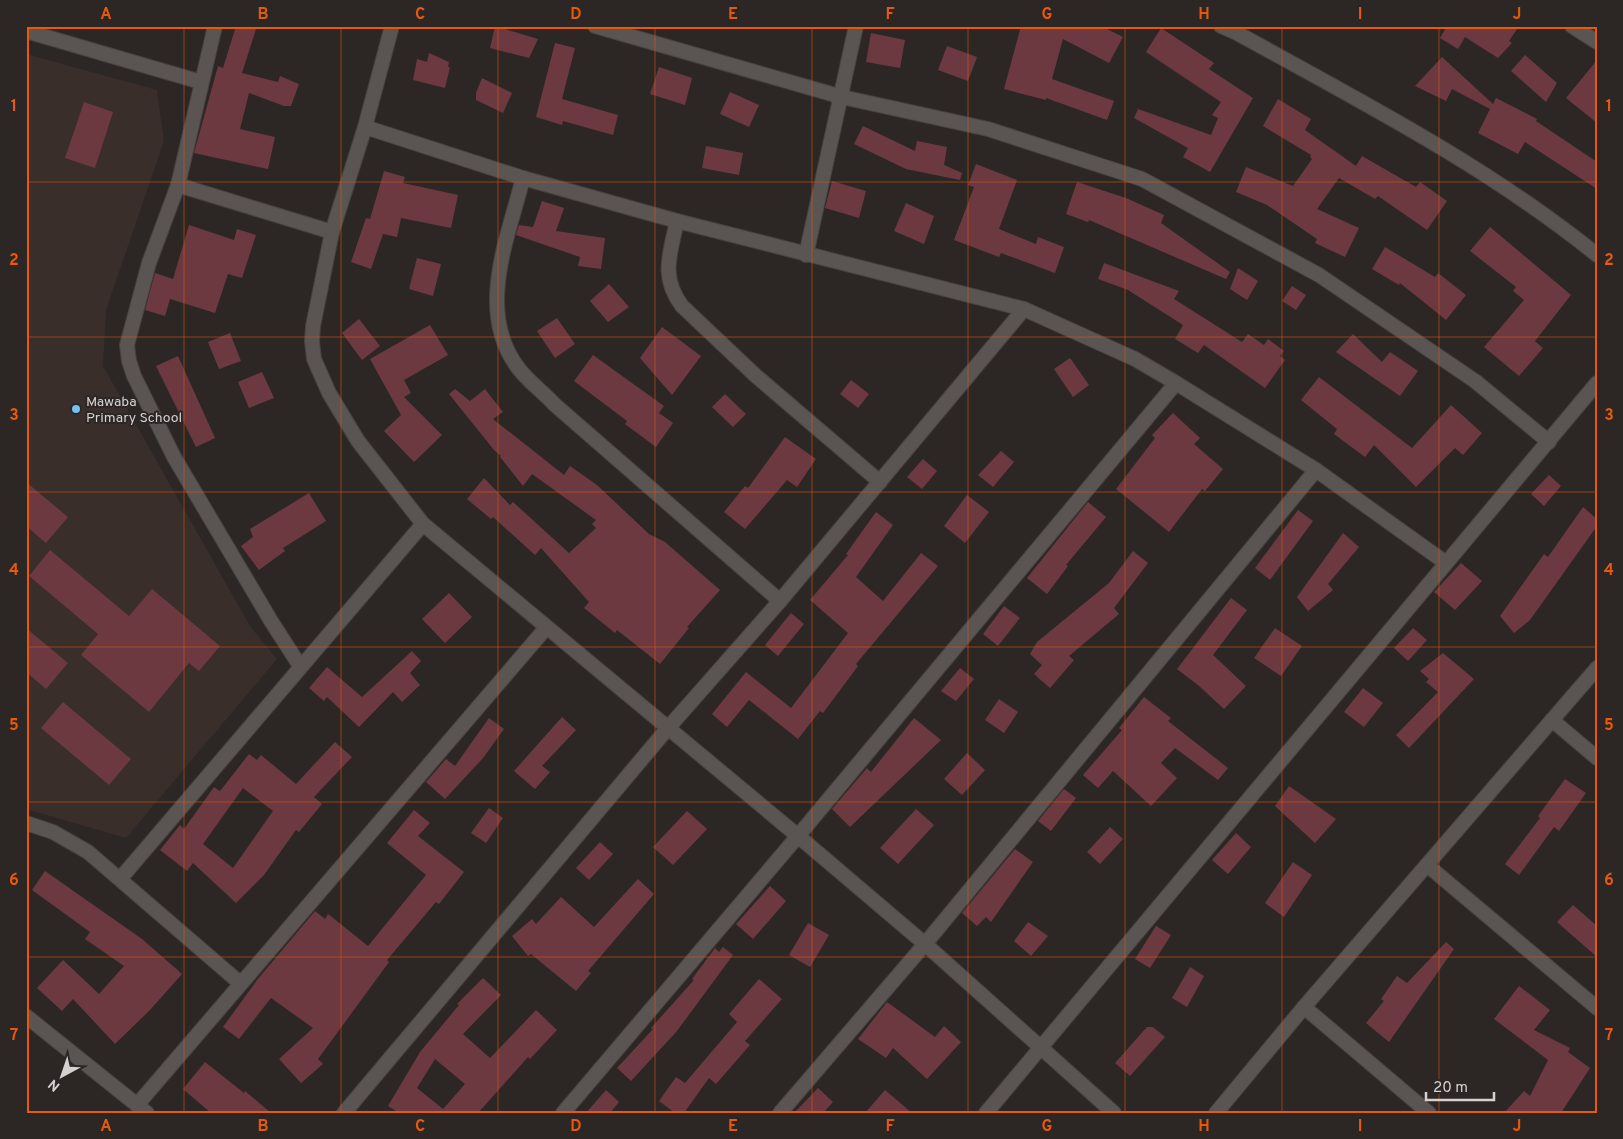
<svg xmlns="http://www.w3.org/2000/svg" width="1623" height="1139" font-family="Overpass,sans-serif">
<rect width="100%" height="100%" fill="#2c2725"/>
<path fill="#392e29" d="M26,54l131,36 7,51 -58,169 -3,56 147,260 27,33 -151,179 -100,-29z"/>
<g fill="#6c3940" fill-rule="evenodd">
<path d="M236,26h21l-15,47 36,9 2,-6 19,8 -8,22h-7l-35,-13 -9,36 35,8 -7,32 -74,-16 24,-87 5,2z"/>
<path d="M495,26l43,13 -9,19 -39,-10z"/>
<path d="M1021,26h80l22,11 -14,26 -46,-24 -11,40 62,22 -7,19 -61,-22v2l-42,-11z"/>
<path d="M1447,26h72l-10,15 3,2 -14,15 -33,-21 -7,12 -18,-11z"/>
<path d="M1161,28l53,35 -5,6 44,29 -43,74 -27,-15 5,-9 -54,-30 4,-9 73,26 7,-17 -6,-3 9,-13 -75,-50z"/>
<path d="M871,33l34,7 -5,28 -34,-6z"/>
<path d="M555,43l20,5 -13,51 56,16 -5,20 -50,-14 -1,4 -26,-8z"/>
<path d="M947,46l30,11 -9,24 -30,-11z"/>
<path d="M429,53l20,9 -1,5h2l-5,21 -32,-8 4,-21 10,3z"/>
<path d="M1525,55l32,28 -11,19 -35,-31z"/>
<path d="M1442,57l51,47 3,-6 41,21 -1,2 61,41v27l-72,-47 -7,12 -40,-21 13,-26 -1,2 -38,-20 -6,12 -31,-15z"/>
<path d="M1597,60v63l-31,-25z"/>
<path d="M659,67l33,11 -7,27 -35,-11z"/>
<path d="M482,78l30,15 -9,20 -27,-13v-7z"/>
<path d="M730,92l29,13 -10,22 -29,-13z"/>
<path d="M1278,99l33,20 -6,11 51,36 6,-10 54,31 4,-5 27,19 -20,29 -49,-34 -3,3 -36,-21 -22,31 42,19 -14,29 -30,-14 2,-4 -50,-34 -31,-13 10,-25 47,19 19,-27 -2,-2 1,-2 -48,-29z"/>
<path d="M84,102l29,10 -18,56 -30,-10z"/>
<path d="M863,126l52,25 2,-10 30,6 -3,18 18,8 -2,7 -54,-11 -52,-25z"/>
<path d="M706,146l37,7 -4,22 -37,-7z"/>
<path d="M976,164l41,16 -18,49 37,15 2,-7 26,10 -9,26 -54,-20 -2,4 -45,-17 20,-53 -6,-2z"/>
<path d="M384,171l21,6 -2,6 55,12 -7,33 -50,-10 -4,19 -14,-3 -12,35 -20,-7 15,-44 4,1z"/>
<path d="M832,181l34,10 -7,27 -34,-10z"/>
<path d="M1077,182l49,16 38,17 -3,8 69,49 -4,7 -137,-59 -1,2 -22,-8z"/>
<path d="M542,201l22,7 -8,23 49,7 -4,31 -23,-3 2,-9 -64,-22 3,-10 14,2z"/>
<path d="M906,203l28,13 -10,28 -30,-13z"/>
<path d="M189,225l45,15 3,-11 19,6 -14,43 -14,-4 -13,39 -45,-14 -5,17 -20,-6 10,-37 18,6z"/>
<path d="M1490,227l81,68 -36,46 8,7 -24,28 -35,-29 40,-47 -11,-9 3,-4 -46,-36z"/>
<path d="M1385,247l50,30 3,-4 28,22 -20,25 -46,-37 -1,2 -27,-16z"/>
<path d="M417,258l24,6 -8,32 -24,-7z"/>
<path d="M1104,263l75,28 -5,8 68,43 6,-8 16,11 4,-6 16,12 -4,5 5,4 -20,28 -61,-43 -6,8 -23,-14 8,-14 -55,-35 -30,-11z"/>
<path d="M1238,268l20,13 -11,19 -17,-11z"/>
<path d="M609,284l20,23 -21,15 -18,-21z"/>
<path d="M1292,286l14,9 -10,15 -14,-9z"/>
<path d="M557,318l18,26 -20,14 -18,-27z"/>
<path d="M359,319l21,27 -18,14 -20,-27z"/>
<path d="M430,325l18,30 -44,25 7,13 -7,4 38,38 -28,27 -30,-31 17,-16 -31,-56z"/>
<path d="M662,327l39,29 -29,39 -32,-37z"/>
<path d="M230,333l11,28 -22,8 -11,-27z"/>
<path d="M1353,334l29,28 8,-10 28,19 -18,25 -64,-44z"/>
<path d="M593,355l71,51 -5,7 14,10 -17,24 -31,-23 2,-3 -53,-40z"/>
<path d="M178,356l37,82 -19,9 -40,-81z"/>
<path d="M1070,358l19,27 -16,12 -19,-28z"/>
<path d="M262,372l12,26 -25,10 -11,-26z"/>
<path d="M1319,377l93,71 39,-43 31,28 -19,22 -8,-7 -39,39 -42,-42 -9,12 -31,-23 3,-5 -36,-29z"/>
<path d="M851,380l18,14 -11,14 -18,-14z"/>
<path d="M455,389l15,12 15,-12 18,23 -10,7 71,56 6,-9 27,19 52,49 16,8 55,48 -33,37 2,1 -29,36 -43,-34 -2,3 -31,-25 5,-6 -48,-54 -6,7 -42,-38 -2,2 -24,-20 17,-21 26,27 3,-3 56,51 27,-25 -4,-4 4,-4 -64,-46 -9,12 -23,-29 1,-1 -7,-6 -45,-56z"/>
<path d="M725,394l21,20 -13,13 -21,-20z"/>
<path d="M1173,413l27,25 -6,6 29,25 -18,22 -3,-2 -33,43 -53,-43 39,-51 -3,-3z"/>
<path d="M785,437l31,22 -19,28 -10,-7 -42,49 -21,-17 21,-26 3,2z"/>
<path d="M1001,451l13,11 -21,25 -15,-12z"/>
<path d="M923,459l14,12 -15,18 -15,-12z"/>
<path d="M1549,475l12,11 -17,20 -13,-12z"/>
<path d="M26,482l42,35 -22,26 -20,-17z"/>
<path d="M309,493l17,28 -43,27 2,3 -26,19 -18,-24 12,-9 -3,-8z"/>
<path d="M967,495l22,17 -24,31 -21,-17z"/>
<path d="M1088,502l18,15 -40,48 2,1 -21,28 -20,-16z"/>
<path d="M1583,507l14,12v7l-67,94 -16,13 -14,-17 44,-62 4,3z"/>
<path d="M1298,510l15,11 -43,59 -15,-12z"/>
<path d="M876,512l17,13 -37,52 27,24 38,-48 17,13 -82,98 2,2 -35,47 -3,-2 -22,28 -49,-39 -22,27 -15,-13 34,-42 45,36 57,-75 -38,-33 38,-45 -2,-1z"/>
<path d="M1343,533l16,14 -31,37 5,6 -25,21 -11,-14z"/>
<path d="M50,550l79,66 23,-27 68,57 -21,25 -10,-8 -40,49 -68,-57 17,-21 -69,-58z"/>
<path d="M1133,551l15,12 -34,45 5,6 -50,42 5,4 -24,28 -16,-14 8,-9 -12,-11 7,-12 72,-59z"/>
<path d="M1461,563l21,18 -27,29 -21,-18z"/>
<path d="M449,593l23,24 -27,26 -23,-24z"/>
<path d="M1231,598l16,12 -34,45 33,31 -22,23 -26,-24 -21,-16z"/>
<path d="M1004,606l16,12 -22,28 -15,-12z"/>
<path d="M791,613l13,11 -26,32 -13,-11z"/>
<path d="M26,628l42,35 -22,26 -20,-17z"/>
<path d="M1275,628l27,18 -21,30 -27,-18z"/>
<path d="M1413,628l14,12 -19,21 -14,-13z"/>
<path d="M412,651l9,10 -11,12 10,12 -18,17 -9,-10 -34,35 -32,-30 -3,4 -15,-13 18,-21 35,30z"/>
<path d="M1443,653l31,26 -65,69 -13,-13 42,-43 -12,-10 3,-3 -9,-8z"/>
<path d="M960,668l14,11 -18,22 -15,-10z"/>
<path d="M1363,688l20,15 -19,24 -20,-15z"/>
<path d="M1144,697l27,21 -3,3 60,47 -10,12 -43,-32 -14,15 16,15 -26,28 -38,-35 -15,17 -15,-13 39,-45 -3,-2z"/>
<path d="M999,699l19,13 -14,21 -19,-13z"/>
<path d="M63,702l68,57 -22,26 -68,-57z"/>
<path d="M562,717l14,13 -34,36 8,6 -15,17 -21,-18z"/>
<path d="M489,718l15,11 -21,29 -38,41 -19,-17 20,-23 9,7z"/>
<path d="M914,718l27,22 -91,87 -18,-18 35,-41 4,4z"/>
<path d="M335,742l17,15 -38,40 8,7 -23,28 -3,-2 -32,45 -28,28 -43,-40 -6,8 -27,-21 20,-25 4,4 30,-42 6,4 29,-37 8,6 4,-5 35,29zM243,788l30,23 -40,57 -30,-24z"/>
<path d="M967,753l18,17 -23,25 -18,-16z"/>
<path d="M1565,779l21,14 -27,38 -5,-4 -35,48 -14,-11 35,-46 -2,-2z"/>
<path d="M1289,786l47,33 -21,24 -40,-37z"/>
<path d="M1064,789l12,9 -25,33 -13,-10z"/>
<path d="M489,808l14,10 -17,25 -15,-10z"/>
<path d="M916,809l18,16 -36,39 -18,-16z"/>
<path d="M414,810l16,13 -12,13 46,36 -25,32 -3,-2 -49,58 2,2 -71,97 5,5 -22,19 -22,-24 34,-31 -42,-30 -32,41 -16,-12 34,-47 58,-69 10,8 3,-5 40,32 58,-71 -39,-32z"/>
<path d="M687,811l20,18 -34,36 -20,-18z"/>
<path d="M1110,827l13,12 -23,25 -13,-12z"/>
<path d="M1236,833l15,14 -23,27 -16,-14z"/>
<path d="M600,842l13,12 -24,26 -13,-12z"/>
<path d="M1015,849l18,13 -42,60 -5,-5 -9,9 -15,-13z"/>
<path d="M1293,862l19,13 -28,42 -19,-14z"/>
<path d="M45,871l97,68 40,35 -32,36 -35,34 -42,-45 -11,12 -25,-23 26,-28 36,34 25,-28 -39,-27 5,-7 -58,-42z"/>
<path d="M638,879l16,15 -66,77 3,2 -15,18 -45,-37 -3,2 -16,-20 20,-17 4,5 25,-27 33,30z"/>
<path d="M770,886l16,15 -33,38 -17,-15z"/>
<path d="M1573,905l24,21v31l-40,-35z"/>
<path d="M1028,922l20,14 -17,20 -17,-15z"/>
<path d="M808,923l21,12 -19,32 -21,-12z"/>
<path d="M1156,926l15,9 -21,33 -15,-9z"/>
<path d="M1446,942l8,7 -65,93 -23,-19 18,-22 -3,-2 16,-23 10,7z"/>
<path d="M723,947l10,8 -56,76 -46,50 -14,-13 36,-39 -2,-1 43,-48 -2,-1 23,-31 4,4z"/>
<path d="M1190,967l14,9 -17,31 -15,-9z"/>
<path d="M483,978l18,17 -38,39 27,24 46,-48 21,20 -27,29 -2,-2 -50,56h-79l-11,-7 32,-54 39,-47 -2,-1zM435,1059l30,25 -22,25 -26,-21z"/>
<path d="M759,979l23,20 -37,42 5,4 -34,39 -7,-6 -25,35h-9l-16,-12 17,-24 9,6 52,-61 -8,-8z"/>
<path d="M1519,986l31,24 -16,20 36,18 -2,4 22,16 -29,45h-57l20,-22 6,5 18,-36 -54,-41z"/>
<path d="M887,1002l48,35 9,-11 17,16 -34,37 -34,-31 -7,10 -28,-19z"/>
<path d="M1147,1027h6l12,10 -35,39 -15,-13z"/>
<path d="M205,1062l39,31 1,-2 26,22h-60l-28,-24z"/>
<path d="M818,1088l15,14 -10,11h-29z"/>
<path d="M606,1090l13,12 -9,11h-24z"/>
<path d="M885,1090l27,23h-47z"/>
</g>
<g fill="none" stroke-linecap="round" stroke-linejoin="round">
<defs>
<g id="minor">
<path d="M215,26l-37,159 -29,78 -22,82 2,16 5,15 40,81 97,164 29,45"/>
<path d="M392,26l-27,101 -33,105 -19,94 -1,15 2,18 15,34 29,48 65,83 375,312 127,108 189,169"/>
<path d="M595,26l247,71 146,32 154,50 177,96 156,106 74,61"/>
<path d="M1221,26l16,7c123,68 250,133 360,222"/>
<path d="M1572,26l25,16"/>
<path d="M26,31l175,51"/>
<path d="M365,127l158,51 154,43 347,88 111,50 41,24 140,87 130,93"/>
<path d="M523,178c-15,60 -48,135 -4,191 10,13 24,23 35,35l226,197"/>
<path d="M178,185l154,47"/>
<path d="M677,221c-7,33 -17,56 5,85l74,70 124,106"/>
<path d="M806,255l50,-229"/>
<path d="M1552,720l45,38"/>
<path d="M26,823l27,9 35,20 152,131"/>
<path d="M1427,865l170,143"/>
<path d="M120,879l303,-355"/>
<path d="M1304,1007l125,106"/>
<path d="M26,1016l121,97"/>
<path d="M137,1105l409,-477"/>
<path d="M344,1113l324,-385 112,-127 244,-292"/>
<path d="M563,1113l235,-277 378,-453"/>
<path d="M780,1113l145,-169 391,-474"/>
<path d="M986,1113l611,-730"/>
</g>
<path id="tertiary" d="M1216,1113l88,-106 293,-339"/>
</defs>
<use href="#minor" stroke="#464240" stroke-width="16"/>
<use href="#tertiary" stroke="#464240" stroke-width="16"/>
<use href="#minor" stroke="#5a5552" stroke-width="14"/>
<use href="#tertiary" stroke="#5a5552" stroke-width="14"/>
</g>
<path fill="none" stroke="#e8590c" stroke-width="1" stroke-opacity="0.55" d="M184,26v1087M341,26v1087M498,26v1087M655,26v1087M812,26v1087M968,26v1087M1125,26v1087M1282,26v1087M1439,26v1087M26,182h1571M26,337h1571M26,492h1571M26,647h1571M26,802h1571M26,957h1571"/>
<circle fill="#71c1f5" stroke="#2c2725" stroke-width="2" cx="76" cy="409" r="5"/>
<g text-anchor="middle" stroke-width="4" stroke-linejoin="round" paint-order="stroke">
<g font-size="14" fill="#d4d1d0" stroke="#2c2725" text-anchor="start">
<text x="86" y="406">Mawaba<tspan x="86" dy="16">Primary School</tspan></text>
</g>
</g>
<rect width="1623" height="1139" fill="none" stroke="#2c2725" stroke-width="55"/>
<g transform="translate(62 1076) rotate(220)" stroke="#2c2725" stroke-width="4" paint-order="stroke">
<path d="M0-4L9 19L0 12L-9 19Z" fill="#d4d1d0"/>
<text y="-8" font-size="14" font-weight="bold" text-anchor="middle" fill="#d4d1d0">N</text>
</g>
<path d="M1426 1092v8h68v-8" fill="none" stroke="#d4d1d0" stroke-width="2.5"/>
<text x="1433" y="1092" font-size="15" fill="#d4d1d0" stroke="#2c2725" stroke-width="4" paint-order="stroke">20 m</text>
<rect x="28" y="28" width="1568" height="1084" fill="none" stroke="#e8590c" stroke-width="2"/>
<g font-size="16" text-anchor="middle" font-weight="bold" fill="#e8590c">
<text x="106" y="19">A</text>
<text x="263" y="19">B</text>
<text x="420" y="19">C</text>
<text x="576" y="19">D</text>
<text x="733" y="19">E</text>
<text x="890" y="19">F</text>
<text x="1047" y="19">G</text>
<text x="1204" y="19">H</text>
<text x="1360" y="19">I</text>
<text x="1517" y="19">J</text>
<text x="14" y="111">1</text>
<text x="1609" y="111">1</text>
<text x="14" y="265">2</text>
<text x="1609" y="265">2</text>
<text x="14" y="420">3</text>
<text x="1609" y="420">3</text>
<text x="14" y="575">4</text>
<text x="1609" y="575">4</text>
<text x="14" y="730">5</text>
<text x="1609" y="730">5</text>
<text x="14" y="885">6</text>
<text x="1609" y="885">6</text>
<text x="14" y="1040">7</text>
<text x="1609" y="1040">7</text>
<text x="106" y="1131">A</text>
<text x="263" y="1131">B</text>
<text x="420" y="1131">C</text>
<text x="576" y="1131">D</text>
<text x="733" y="1131">E</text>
<text x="890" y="1131">F</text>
<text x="1047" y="1131">G</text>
<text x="1204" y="1131">H</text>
<text x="1360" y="1131">I</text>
<text x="1517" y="1131">J</text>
</g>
</svg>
